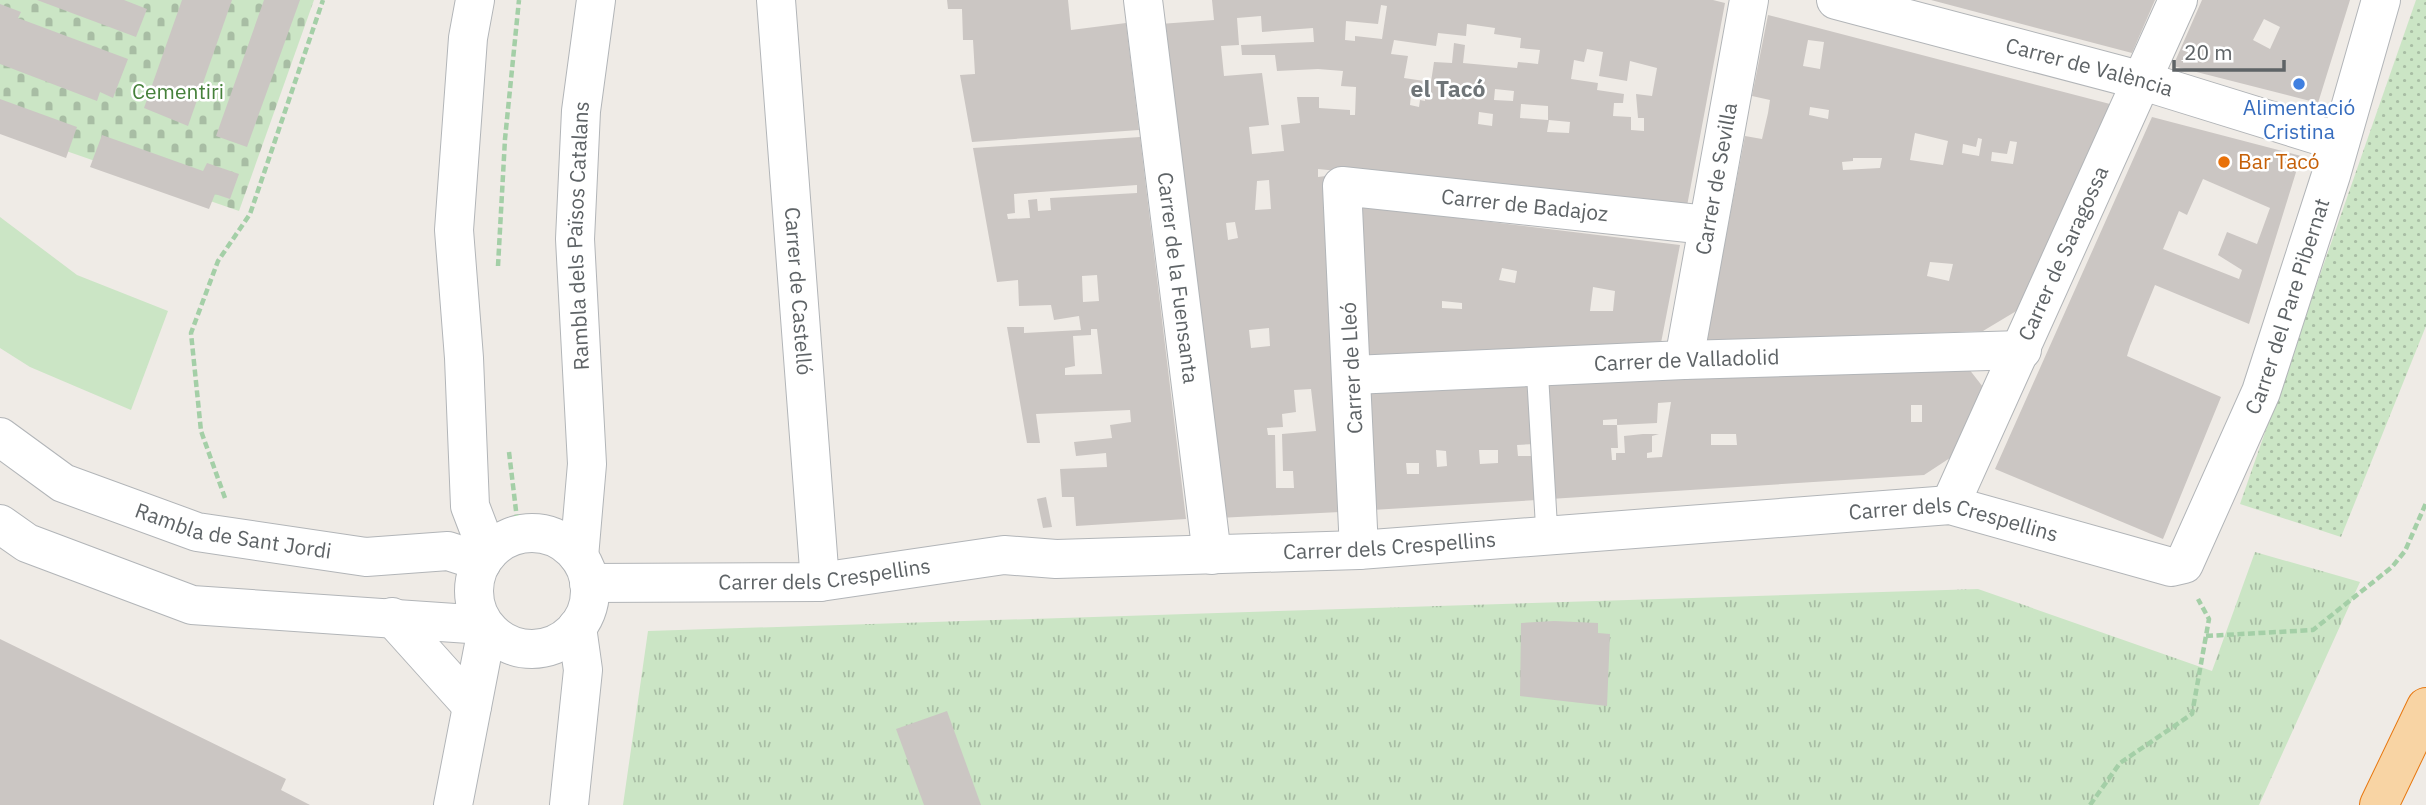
<svg xmlns="http://www.w3.org/2000/svg" width="2426" height="805" font-family="'IBM Plex Sans',sans-serif">
<defs>
<pattern id="grass-tufts" width="24" height="20" patternUnits="userSpaceOnUse" patternTransform="scale(1.75)"><rect width="24" height="20" fill="#cbe5c5"/><path d="M3 7l-1-3M5 7V3M7 7l1-3M15 17l-1-3M17 17v-4M19 17l1-3" fill="none" stroke="#a8bda4"/></pattern>
<pattern id="cemetery-stones" width="16" height="16" patternUnits="userSpaceOnUse" patternTransform="scale(1.75)"><rect width="16" height="16" fill="#cbe5c5"/><path d="M2 7V4a2 2 0 0 1 4 0v3zM10 15v-3a2 2 0 0 1 4 0v3z" fill="#a8bda4"/></pattern>
<pattern id="park-dots" width="8" height="8" patternUnits="userSpaceOnUse" patternTransform="scale(1.75)"><rect width="8" height="8" fill="#cbe5c5"/><path d="M2 2h.1M6 6h.1" fill="none" stroke="#a8bda4" stroke-width="1.8" stroke-linecap="round"/></pattern>
</defs>
<rect width="100%" height="100%" fill="#efebe6"/>
<path fill="url(#grass-tufts)" d="M2255,552l105,30 -101,223h-1636l25,-174 1330,-42 234,82z"/>
<path fill="url(#cemetery-stones)" d="M0,0h314l-75,211 -239,-83z"/>
<path fill="url(#park-dots)" d="M2416,0h10v326l-85,211 -101,-33z"/>
<path fill="#cbe5c5" d="M0,217l77,58 91,36 -37,99 -101,-43 -30,-19z"/>
<g fill="#cbc6c3" fill-rule="evenodd">
<path d="M37,0h87l23,9 -11,28z"/>
<path d="M182,0h50l-44,126 -44,-18z"/>
<path d="M264,0h36l-53,147 -31,-11z"/>
<path d="M947,0h121l3,30 55,-7 13,107 -167,12 -12,-67 15,-1 -2,-34h-10l-1,-31h-14z"/>
<path d="M1212,0h501l12,3 -38,203 -369,-37v8l8,-1 14,336 -122,6 -58,-494 54,-4zM1381,5l6,1 -5,33 -27,-3v5l-10,-1 1,-19 32,3zM1261,16l1,16 51,-4 1,14 -73,3 1,10h33l2,16 41,-2 25,2 -2,15 15,1 -1,28h-5v-5l-31,-2v-11h-22l3,26 -19,2 3,26 -32,3 -3,-27 20,-2 -7,-52 -38,3 -3,-30 18,-1 -2,-27zM1467,24l28,4 -1,6 27,4 -1,10 20,2 -2,14 -20,-2 -1,6 -54,-5 2,-18 -11,-2 -2,20 -18,-1 -3,20 -27,-4 4,-22 -17,-2 3,-14 42,6 2,-13 28,3zM1587,49l16,3 -4,24 28,5 3,-20 27,7 -5,28 -16,-2 2,24h6v13l-13,-1v-13l-18,-1 1,-13h9l1,-9 -27,-4 1,-7 -27,-4 3,-19 10,2zM1453,84l14,2 -1,11 -15,-2zM1416,89l10,1 -1,11 -5,-1 -1,7 -9,-2 1,-11h5zM1495,89l19,2 -1,10 -19,-1zM1521,104l27,2v14l-28,-2zM1479,112l14,2 -1,12 -14,-2zM1549,120l21,2 -1,11 -22,-1zM1269,180l2,29 -16,1 2,-29zM1235,222l3,16 -10,2 -2,-17zM1269,328l1,18 -19,2 -2,-18zM1311,389l5,42 -34,3 1,37h10l1,17h-18l-1,-53h-7l-1,-7 16,-1 -1,-13 14,-2 -2,-22z"/>
<path d="M1931,0h224l-23,53z"/>
<path d="M2202,0h148l-32,103 -145,-37zM2264,19l16,8 -10,22 -17,-9z"/>
<path d="M0,4l21,8 -3,6 110,41 -15,39 -13,-6 -3,9 -97,-37z"/>
<path d="M1768,15l342,89 -92,206 -35,21 -277,11 39,-206 17,3 6,-26 2,-13 -18,-4zM1808,40l16,2 -4,27 -17,-3zM1810,107l19,3 -1,9 -19,-4zM1915,133l33,8 -5,24 -33,-5zM1978,138l4,1 -3,17 -17,-3 1,-9 13,3zM2010,141l7,1 -4,22 -22,-3 1,-9 15,2zM1853,158h29l-2,10 -37,2 -1,-8 11,-1zM1930,262l23,2 -4,17 -22,-5z"/>
<path d="M0,99l77,28 -11,31 -66,-24z"/>
<path d="M2152,117l149,39 -52,168 -94,-39 -25,61 -3,10 94,41 -58,142 -168,-70zM2203,179l67,29 -13,36 -30,-12 -9,23 24,15 -3,9 -76,-30 16,-38 8,4z"/>
<path d="M102,135l101,36 4,-8 32,11 -9,25 -15,-5 -6,15 -119,-42z"/>
<path d="M1140,137l46,382 -110,7 -2,-29h-12l-2,-28 47,-2 -1,-14 -30,3 -2,-14 38,-4 -2,-13 21,-3 -1,-12 -94,4 4,29h-13l-20,-116h17v6l57,-3 -2,-14 -25,4 -3,-15 -32,1 -1,-26 -21,2 -24,-134zM1137,185v8l-87,5 1,12 -13,1 -1,-12 -9,1 2,18 -22,1 -1,-5 8,-1 -1,-19zM1097,275l2,26 -16,1 -1,-26zM1091,329h6l5,45 -37,1v-7l10,-2 -2,-30 18,-1z"/>
<path d="M1359,206l321,39 -19,98 -296,12zM1502,268l15,3 -2,12 -16,-3zM1593,287l22,4 -2,20h-23zM1442,301l20,2v6l-20,-1z"/>
<path d="M1965,364l18,23 -30,69 -29,19 -374,24 -5,-118zM1671,402l-9,55 -15,1v-5l5,-1v-16l7,-2h-16l-19,2 1,17h-9v7h-4l-1,-12h7l-1,-23h-14v-5l14,-1v6l40,-2 1,-20zM1911,405h11v17h-11zM1711,434h25l1,11h-26z"/>
<path d="M1532,381l3,63 -18,1 1,11h17l2,44 -165,10 -5,-122zM1436,450l10,1 1,15 -10,1zM1479,450h19v13l-18,1zM1406,463h13v11h-12z"/>
<path d="M1046,497l6,30 -9,1 -6,-29z"/>
<path d="M1554,621l44,2v10l12,1 -3,72 -87,-10 1,-73z"/>
<path d="M0,639l286,140 -5,11 29,15h-310z"/>
<path d="M947,711l34,94h-57l-28,-76z"/>
</g>
<g fill="none" stroke-linecap="round" stroke-linejoin="round">
<defs>
<path id="service" d="M1537,366l10,169"/>
<g id="minor">
<path d="M475,0l-7,38 -14,192 10,128 6,148 18,47"/>
<path id="s1" d="M776,0l44,582"/>
<path id="s2" d="M1143,0l69,555"/>
<path id="s3" d="M1836,0l307,81 197,61"/>
<path id="s4" d="M1684,360l65,-360"/>
<path id="s5" d="M1353,375l331,-15 338,-10"/>
<path id="s6" d="M0,437l63,46 134,49 169,25 82,-6 34,11"/>
<path id="s7" d="M1950,505l228,-505"/>
<path d="M0,524l27,19 165,62 292,20"/>
<circle cx="532" cy="591" r="58"/>
<path id="s8" d="M1359,550l-17,-364 365,39"/>
<path id="s9" d="M579,557l8,-93 -12,-225 6,-128 15,-111"/>
<path id="s10" d="M589,583l231,-1 184,-27 52,4 303,-9 591,-45 221,62 13,-3 77,-172 70,-217 50,-175"/>
<path d="M392,617l80,89"/>
<path d="M453,805l34,-176"/>
<path d="M569,805l14,-135 -6,-43"/>
</g>
<path id="trunk" d="M2379,805l47,-98"/>
</defs>
<use href="#service" stroke="#b2b5b8" stroke-width="23"/>
<use href="#minor" stroke="#b2b5b8" stroke-width="40"/>
<use href="#trunk" stroke="#e7770f" stroke-width="40"/>
<g stroke="#a4cfa7" stroke-width="4.5" stroke-dasharray="7 3.5" stroke-linecap="butt">
<path d="M498,266l7,-127 14,-139"/>
<path d="M509,452l8,67"/>
<path d="M225,498l-24,-67 -10,-98 27,-72 32,-47 73,-214"/>
<path d="M2206,636l107,-6 79,-63 13,-16 21,-48"/>
<path d="M2090,805l30,-42 72,-49 17,-95 -11,-20"/>
</g>
<use href="#service" stroke="#fff" stroke-width="21"/>
<use href="#minor" stroke="#fff" stroke-width="38"/>
<use href="#trunk" stroke="#f8d4a4" stroke-width="38"/>
</g>
<circle fill="#3f7fe0" stroke="#fff" stroke-width="2.5" cx="2299" cy="84" r="7"/>
<circle fill="#e8710a" stroke="#fff" stroke-width="2.5" cx="2224" cy="162" r="7"/>
<g text-anchor="middle" stroke-width="5" stroke-linejoin="round" paint-order="stroke">
<g font-size="21" fill="#5e6366" stroke="#fff">
<text dy="7" stroke="none"><textPath href="#s3" startOffset="262">Carrer de València</textPath></text>
<text dy="7" stroke="none"><textPath href="#s4" startOffset="184">Carrer de Sevilla</textPath></text>
<text dy="7" stroke="none"><textPath href="#s8" startOffset="548">Carrer de Badajoz</textPath></text>
<text dy="7" stroke="none"><textPath href="#s9" startOffset="322">Rambla dels Països Catalans</textPath></text>
<text dy="7" stroke="none"><textPath href="#s7" startOffset="276">Carrer de Saragossa</textPath></text>
<text dy="7" stroke="none"><textPath href="#s2" startOffset="280">Carrer de la Fuensanta</textPath></text>
<text dy="7" stroke="none"><textPath href="#s1" startOffset="292">Carrer de Castelló</textPath></text>
<text dy="7" stroke="none"><textPath href="#s10" startOffset="1886">Carrer del Pare Pibernat</textPath></text>
<text dy="7" stroke="none"><textPath href="#s5" startOffset="334">Carrer de Valladolid</textPath></text>
<text transform="translate(1352 368) rotate(-93)" y="7">Carrer de Lleó</text>
<text dy="7" stroke="none"><textPath href="#s10" startOffset="1370">Carrer dels Crespellins</textPath></text>
<text dy="7" stroke="none"><textPath href="#s6" startOffset="256">Rambla de Sant Jordi</textPath></text>
<text dy="7" stroke="none"><textPath href="#s10" startOffset="803">Carrer dels Crespellins</textPath></text>
<text dy="7" stroke="none"><textPath href="#s10" startOffset="236">Carrer dels Crespellins</textPath></text>
</g>
<g font-size="21" fill="#45803a" stroke="#fff">
<text x="178" y="99">Cementiri</text>
</g>
<g font-size="21" fill="#366cbe" stroke="#fff">
<text x="2299" y="115">Alimentació<tspan x="2299" dy="24">Cristina</tspan></text>
</g>
<g font-size="21" fill="#c56008" stroke="#fff" text-anchor="start">
<text x="2238" y="169">Bar Tacó</text>
</g>
<g font-size="23" font-weight="bold" fill="#6f7578" stroke="#fff">
<text x="1448" y="97">el Tacó</text>
</g>
</g>
<path d="M2174 60v10h110v-10" fill="none" stroke="#5e6366" stroke-width="3.5"/>
<text x="2184" y="60" font-size="21" fill="#5e6366" stroke="#ffffff" stroke-width="5" paint-order="stroke">20 m</text>
</svg>
